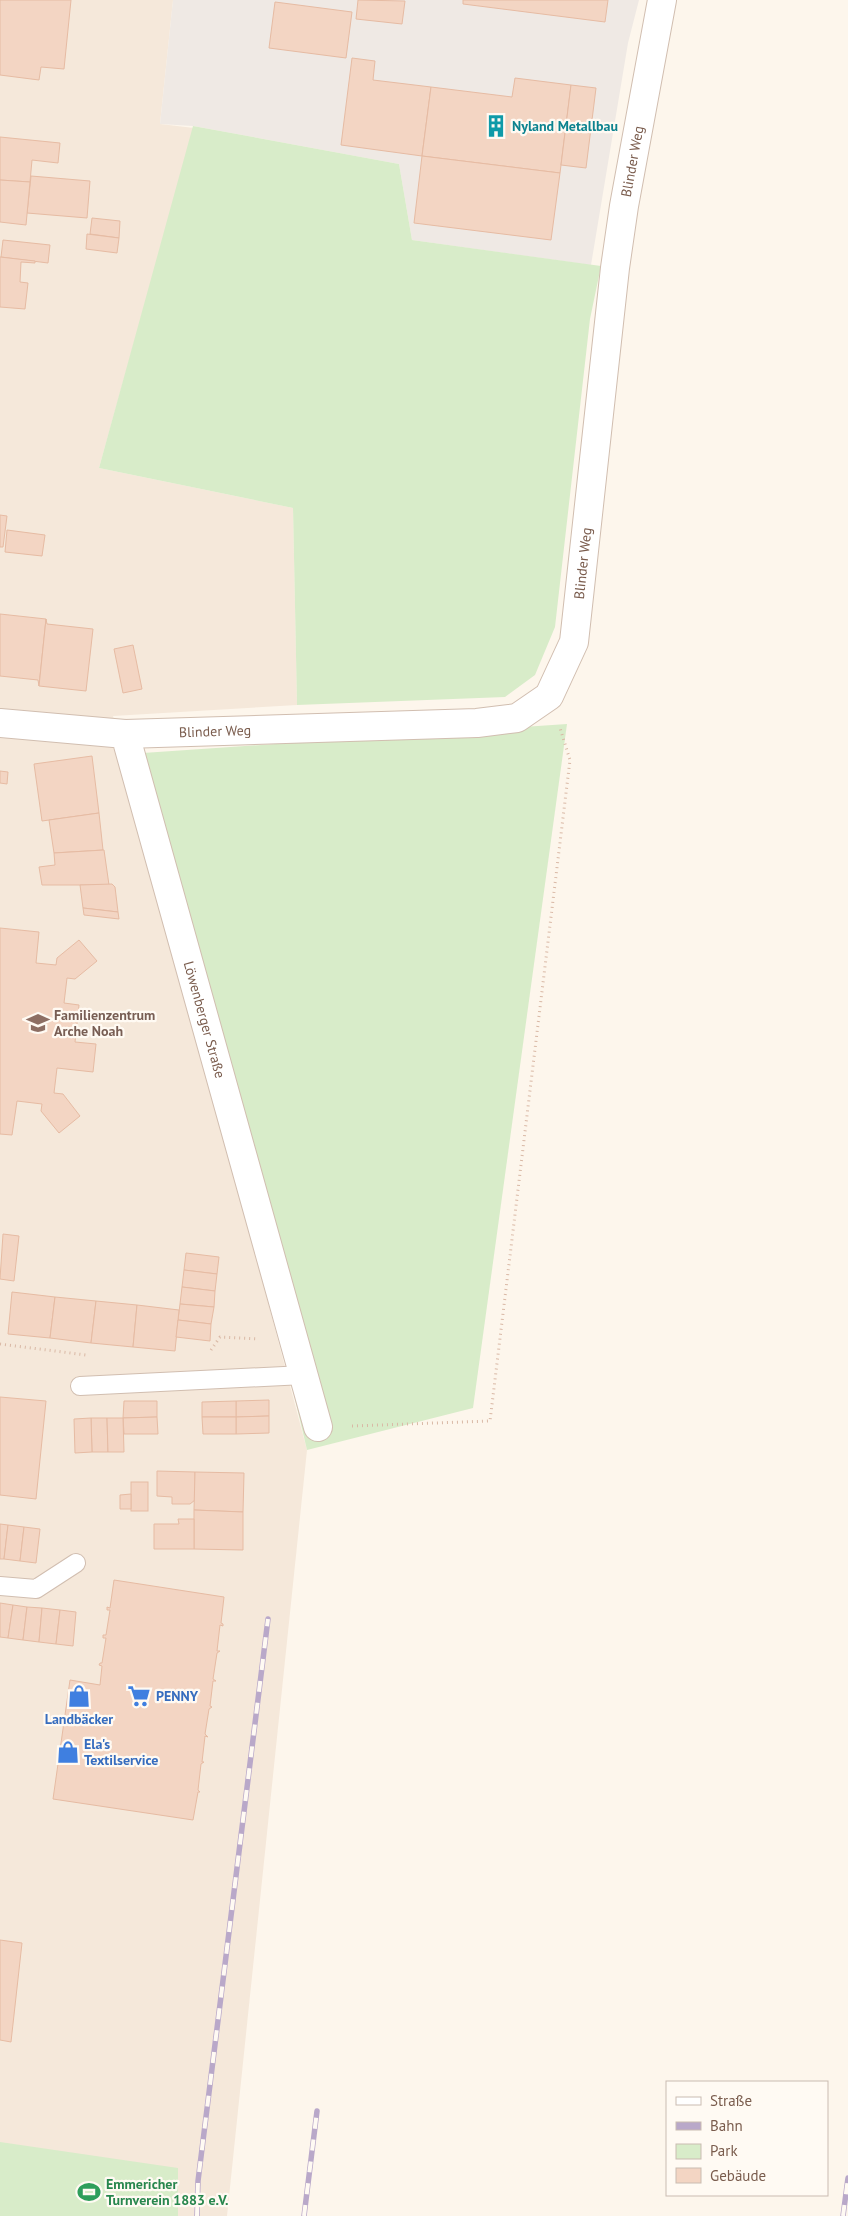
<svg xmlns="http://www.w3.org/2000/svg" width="848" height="2216" viewBox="0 0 848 2216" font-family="'PT Sans',sans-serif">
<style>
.residential{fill:#f5e8da}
.industrial{fill:#efe9e4}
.green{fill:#d8ecc9}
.building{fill:#f3d5c3;stroke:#e6bba3}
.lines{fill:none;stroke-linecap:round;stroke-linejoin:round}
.service-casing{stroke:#d1beb0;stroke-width:20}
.minor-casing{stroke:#d1beb0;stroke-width:30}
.path{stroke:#d9b8a5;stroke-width:3;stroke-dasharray:1 4;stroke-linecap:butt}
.service{stroke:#fff;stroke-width:18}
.minor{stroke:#fff;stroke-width:28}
.rail-casing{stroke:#b9a8c9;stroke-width:5.5}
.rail{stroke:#fffaf3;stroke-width:4;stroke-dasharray:11;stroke-linecap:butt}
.labels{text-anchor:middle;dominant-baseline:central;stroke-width:4.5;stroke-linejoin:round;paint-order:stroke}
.culture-label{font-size:14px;font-weight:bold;fill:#0d838f;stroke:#fffaf3;text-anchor:start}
.street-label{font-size:14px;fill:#7a5c4d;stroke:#fffaf3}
.education-label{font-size:14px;font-weight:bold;fill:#785e54;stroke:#fffaf3;text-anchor:start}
.shop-label{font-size:14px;font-weight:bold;fill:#366cbe;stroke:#fffaf3;text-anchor:start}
.leisure-label{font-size:14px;font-weight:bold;fill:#27864d;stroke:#fffaf3;text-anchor:start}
</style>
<rect width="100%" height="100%" fill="#fdf6ec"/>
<path class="residential" d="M0,0H173L160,124L194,128L99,468L293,508L297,705L113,716L307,1450L227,2216H0Z"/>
<path class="industrial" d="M173,0H639L628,43L591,265L412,240L399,164L193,126L160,124Z"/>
<g class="green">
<path d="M193,126L399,164L412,240L601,266L590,319L555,627L535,675L505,697L297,705L293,508L99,468Z"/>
<path d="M567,724L473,1408L307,1450L143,753Z"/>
<path d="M0,2142L178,2168V2216H0Z"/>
</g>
<g class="building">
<path d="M0,0H71L64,69L41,67L39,80L0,75Z"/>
<path d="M358,0L405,1L402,24L356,19Z"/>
<path d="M463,0H608L605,22L463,4Z"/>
<path d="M275,2L352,12L346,58L269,48Z"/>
<path d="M352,58L375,61L373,80L431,87L422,156L341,145Z"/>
<path d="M515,78L571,85L560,173L422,156L431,87L512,97Z"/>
<path d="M571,85L596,88L586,168L561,165Z"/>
<path d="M0,137L60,143L58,163L32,160L30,182L0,180Z"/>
<path d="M422,156L560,173L551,240L414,223Z"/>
<path d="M31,176L90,181L87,218L27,213Z"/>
<path d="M0,180L30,182L26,225L0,222Z"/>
<path d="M92,218L120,221L119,238L90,234Z"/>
<path d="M87,234L119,238L117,253L86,249Z"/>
<path d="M3,240L50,245L48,263L1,257Z"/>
<path d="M0,257L35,261V263L21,262L20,282L28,283L25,309L0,307Z"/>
<path d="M0,515L7,516L3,547H0Z"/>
<path d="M7,530L45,535L42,556L5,552Z"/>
<path d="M0,614L46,619L39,686L38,680L0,676Z"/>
<path d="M46,619L47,624L93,629L86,691L39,686Z"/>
<path d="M133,645L142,689L123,693L114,649Z"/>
<path d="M92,756L99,813L42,821L34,764Z"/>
<path d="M0,771L8,772L7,784L0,783Z"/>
<path d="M99,813L103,850L54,853L49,820Z"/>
<path d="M104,850L109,885H42L39,867L55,865L54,853Z"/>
<path d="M112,884L115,887L118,912L83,908L80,885Z"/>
<path d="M83,908L118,912L119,919L84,915Z"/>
<path d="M0,928L39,932L36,963L56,965L57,958L79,940L97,961L75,979L67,978L64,1003L79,1005L75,1042L96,1044L93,1072L57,1068L54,1093L63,1094L80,1116L59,1133L41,1111L42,1104L17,1101L12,1135L0,1134Z"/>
<path d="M3,1234L19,1236L14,1281L0,1279Z"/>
<path d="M186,1253L219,1257L217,1274L184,1270Z"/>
<path d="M184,1270L217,1274L215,1291L182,1287Z"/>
<path d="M182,1287L215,1291L214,1307L180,1304Z"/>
<path d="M12,1292L55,1297L50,1338L8,1334Z"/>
<path d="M55,1297L96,1301L91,1343L50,1338Z"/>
<path d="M96,1301L137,1305L133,1347L91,1343Z"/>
<path d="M180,1304L214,1307L211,1324L178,1320Z"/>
<path d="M137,1305L179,1310L175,1351L133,1347Z"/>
<path d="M178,1320L211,1324L210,1341L176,1337Z"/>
<path d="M0,1397L46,1401L36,1499L0,1495Z"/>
<path d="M269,1400V1416L236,1417V1401Z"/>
<path d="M124,1401H157V1417L123,1418Z"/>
<path d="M236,1401V1417H202V1402Z"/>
<path d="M269,1416V1433L236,1434V1417Z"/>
<path d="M157,1417L158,1434H124L123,1418Z"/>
<path d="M202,1417H236V1434H203Z"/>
<path d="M91,1418H107L108,1452H92Z"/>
<path d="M91,1418L92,1452L75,1453L74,1419Z"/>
<path d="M107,1418H123L124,1452H108Z"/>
<path d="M157,1471L195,1472V1500L190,1504H172V1497L157,1496Z"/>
<path d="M195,1472L244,1473L243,1512L194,1510Z"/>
<rect x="131" y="1482" width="17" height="29"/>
<path d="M131,1494V1509H120V1495Z"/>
<path d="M194,1510L243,1512V1550L194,1549Z"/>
<path d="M178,1519H194V1549H154V1524H179Z"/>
<path d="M0,1524L8,1525L4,1559H0Z"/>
<path d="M8,1525L24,1527L20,1561L4,1559Z"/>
<path d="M24,1527L40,1529L36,1563L20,1561Z"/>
<path d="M114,1580L224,1597L221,1623L223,1624V1626L220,1625L217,1651H220L217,1653L213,1679L216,1681H213L210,1706L212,1707L209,1709L205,1734L208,1737L205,1736L202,1762H204L201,1764L198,1790L200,1792H198L193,1820L53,1799L70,1680L100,1685L102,1666L99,1665L100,1663H102L106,1638H103V1635H106L110,1610H107V1607L110,1608Z"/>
<path d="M0,1603L13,1605L8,1638L0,1637Z"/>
<path d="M13,1605L27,1607L23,1640L8,1638Z"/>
<path d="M27,1607L42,1608L39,1642L23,1640Z"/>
<path d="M42,1608L60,1610L56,1644L39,1642Z"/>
<path d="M60,1610L76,1612L73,1646L56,1644Z"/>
<path d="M0,1940L22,1943L11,2042L0,2040Z"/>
</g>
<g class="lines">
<defs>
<g id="service">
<path d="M80,1386L304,1375"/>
<path d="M0,1586L36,1589L76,1563"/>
</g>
<g id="minor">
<path id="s1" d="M0,723L125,734L318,1427"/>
<path id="s2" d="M125,734L477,723L517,718L549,696L574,642L615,268L624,206L662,0"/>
</g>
</defs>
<use href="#service" class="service-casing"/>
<use href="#minor" class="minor-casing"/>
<g class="path">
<path d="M0,1344L86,1355"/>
<path d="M211,1350L220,1337L258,1339"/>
<path d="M352,1426L490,1421L570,760L560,728"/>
</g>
<use href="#service" class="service"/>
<use href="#minor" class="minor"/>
<defs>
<g id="rail">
<path d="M197,2216L198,2181L268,1619"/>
<path d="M304,2216L317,2111"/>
<path d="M843,2216L848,2178"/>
</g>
</defs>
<use href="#rail" class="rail-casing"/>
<use href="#rail" class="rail"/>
</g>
<defs>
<symbol id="building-bare" viewBox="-9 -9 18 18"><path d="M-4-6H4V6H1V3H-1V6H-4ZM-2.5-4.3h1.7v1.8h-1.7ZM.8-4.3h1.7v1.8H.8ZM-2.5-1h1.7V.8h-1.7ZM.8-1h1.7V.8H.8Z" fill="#0f9aa8" stroke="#fffaf3" stroke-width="2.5" paint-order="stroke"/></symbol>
<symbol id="school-bare" viewBox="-9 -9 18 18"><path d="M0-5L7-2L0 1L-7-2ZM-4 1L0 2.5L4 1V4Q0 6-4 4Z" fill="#8d6e63" stroke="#fffaf3" stroke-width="2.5" paint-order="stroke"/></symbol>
<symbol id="shop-bare" viewBox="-9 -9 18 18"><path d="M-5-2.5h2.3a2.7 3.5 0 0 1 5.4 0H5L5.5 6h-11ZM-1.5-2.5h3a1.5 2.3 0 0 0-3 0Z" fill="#3f7fe0" stroke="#fffaf3" stroke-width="2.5" paint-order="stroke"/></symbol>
<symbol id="supermarket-bare" viewBox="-9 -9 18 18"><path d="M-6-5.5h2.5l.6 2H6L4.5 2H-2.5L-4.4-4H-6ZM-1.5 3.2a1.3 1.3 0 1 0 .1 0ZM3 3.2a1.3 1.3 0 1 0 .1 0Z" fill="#3f7fe0" stroke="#fffaf3" stroke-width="2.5" paint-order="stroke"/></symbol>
<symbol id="stadium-bare" viewBox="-9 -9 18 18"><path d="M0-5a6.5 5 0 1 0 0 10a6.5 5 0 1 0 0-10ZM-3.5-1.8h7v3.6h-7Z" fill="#2e9e5b" stroke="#fffaf3" stroke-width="2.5" paint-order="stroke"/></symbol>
</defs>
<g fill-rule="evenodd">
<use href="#building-bare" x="480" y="110" width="32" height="32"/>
<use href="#school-bare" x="22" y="1007" width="32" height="32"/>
<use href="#shop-bare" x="63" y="1680" width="32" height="32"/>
<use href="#supermarket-bare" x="123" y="1680" width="32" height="32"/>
<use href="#shop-bare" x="52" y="1736" width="32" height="32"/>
<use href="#stadium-bare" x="73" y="2176" width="32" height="32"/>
</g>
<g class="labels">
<g class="culture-label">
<text x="512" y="126">Nyland Metallbau</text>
</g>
<g class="street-label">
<text stroke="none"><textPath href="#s2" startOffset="975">Blinder Weg</textPath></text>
<text stroke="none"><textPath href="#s2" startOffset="570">Blinder Weg</textPath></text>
<text stroke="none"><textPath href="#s2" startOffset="90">Blinder Weg</textPath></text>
<text stroke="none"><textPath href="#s1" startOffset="422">Löwenberger Straße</textPath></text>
</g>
<g class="education-label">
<text x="54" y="1015">Familienzentrum<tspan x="54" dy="16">Arche Noah</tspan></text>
</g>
<g class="shop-label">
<text x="156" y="1696">PENNY</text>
<text x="79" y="1719" text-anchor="middle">Landbäcker</text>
<text x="84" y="1744">Ela's<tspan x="84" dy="16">Textilservice</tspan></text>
</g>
<g class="leisure-label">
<text x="106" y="2184">Emmericher<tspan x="106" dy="16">Turnverein 1883 e.V.</tspan></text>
</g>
</g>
<rect x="666" y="2081" width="162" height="115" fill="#fffaf3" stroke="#cabbb1"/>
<rect x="676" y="2097" width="25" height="8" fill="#ffffff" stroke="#cabbb1"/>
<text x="710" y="2106" font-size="15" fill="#7a5c4d">Straße</text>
<rect x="676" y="2122" width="25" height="8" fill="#b9a8c9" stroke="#cabbb1"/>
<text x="710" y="2131" font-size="15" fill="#7a5c4d">Bahn</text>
<rect x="676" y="2144" width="25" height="15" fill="#d8ecc9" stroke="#cabbb1"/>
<text x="710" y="2156" font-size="15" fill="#7a5c4d">Park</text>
<rect x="676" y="2168" width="25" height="15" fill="#f3d5c3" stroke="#cabbb1"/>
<text x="710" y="2181" font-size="15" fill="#7a5c4d">Gebäude</text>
</svg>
